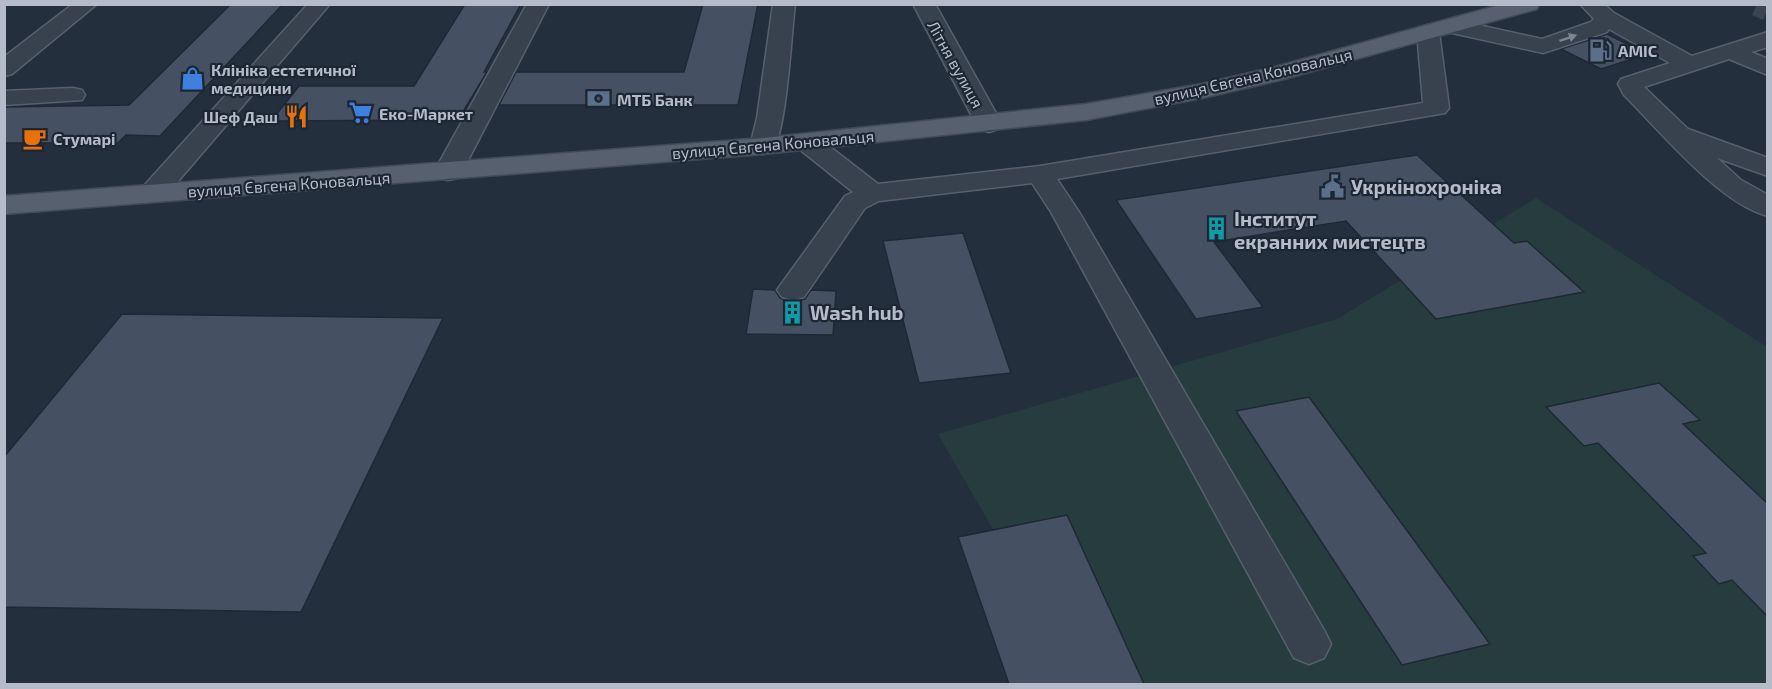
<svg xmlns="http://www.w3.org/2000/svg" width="1772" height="689" viewBox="0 0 1772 689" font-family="'Exo 2',sans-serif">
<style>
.green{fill:#263c3f}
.building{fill:#455162;stroke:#1f2835;stroke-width:1.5}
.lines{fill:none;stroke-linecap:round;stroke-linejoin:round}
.minor-tunnel{stroke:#3a4453;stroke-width:24;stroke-dasharray:24 12;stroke-linecap:butt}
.minor-casing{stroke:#565f6c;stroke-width:3}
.major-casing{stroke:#414a57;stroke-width:3}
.minor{fill:#38414e;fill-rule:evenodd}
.major{fill:#56606e;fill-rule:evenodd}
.oneway{fill:#7c8592}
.labels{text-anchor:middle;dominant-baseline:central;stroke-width:4.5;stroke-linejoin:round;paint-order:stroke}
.far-poi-label{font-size:16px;font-weight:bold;fill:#b4bcc9;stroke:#1d2633;text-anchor:start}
.far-street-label{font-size:16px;fill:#b4bcc9;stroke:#1d2633}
.poi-label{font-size:20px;font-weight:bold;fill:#b4bcc9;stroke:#1d2633;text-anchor:start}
</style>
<rect width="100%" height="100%" fill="#242f3e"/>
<path class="green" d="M1536,198L1767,347V684H1082L938,434L1337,319Z"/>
<g class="building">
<path d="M231,4H283L160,136L126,135L118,143H4V107L129,105Z"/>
<path d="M465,4H521L484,72H487L458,120L271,121L299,86H414Z"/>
<path d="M703,4H758L738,105H499L516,72H684Z"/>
<path d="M1607,34L1648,54L1601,69L1561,49Z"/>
<path d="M1417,155L1514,243L1527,241L1584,292L1436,319L1346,221L1214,242L1263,307L1196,319L1116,200Z"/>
<path d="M963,233L1011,373L919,383L883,241Z"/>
<path d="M753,289L775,290L780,298L792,302L805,299L811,290L836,291L833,335L746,334Z"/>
<path d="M122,314L443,318L301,612L4,607V457Z"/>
<path d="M1659,383L1700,420L1683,424L1767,503V616L1732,580L1719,584L1693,556L1706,553L1598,443L1584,446L1546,407Z"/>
<path d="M1309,397L1490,644L1402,665L1236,411Z"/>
<path d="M1067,515L1144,684H1009L958,537Z"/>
</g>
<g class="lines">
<path class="minor-tunnel" d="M1757,4L1768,9"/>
<defs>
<g id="minor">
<path d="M73,4H97L12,74L4,76V57Z"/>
<path d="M308,4H330L162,200L152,202L142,200L138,194L142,188Z"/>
<path d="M527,4H549L462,172L458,178L448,180L438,178L434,172Z"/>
<path d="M773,4H795C791,36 787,130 772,152L763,154L754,152L750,146L757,118Z"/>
<path d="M913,4H935L1002,124L998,129L989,132L980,129L976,124Z"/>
<path d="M1580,4H1604L1614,13L1692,56L1768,32V47L1751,52L1768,59V75L1729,59L1644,87L1688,129L1768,158V176L1717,158L1741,180L1768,195V216C1720,204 1660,131 1624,95L1618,84L1621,79L1670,63L1609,29L1607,32L1543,53L1443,31L1440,26L1443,21L1451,19L1542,39L1591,22L1594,19Z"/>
<path d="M1428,25L1436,27L1439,32L1449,108L1445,113L1057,179L1079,212L1324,630L1331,644L1324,658L1309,664L1294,658L1051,212L1032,183L879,201L865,208L804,297L793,300L782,297L777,290L845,196L853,192L798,148L794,142L798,136L807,134L816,136L878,184L1040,166L1423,103L1417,32L1420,27Z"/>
<path d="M73,88L82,90L85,95L82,100L4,105V91Z"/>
</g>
<path id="major" d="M1503,4H1539L1537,9L1280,80L1202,98L1086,120L763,154L4,214V196L763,138L1086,104L1202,84L1275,67Z"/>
</defs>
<use href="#minor" class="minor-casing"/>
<use href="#major" class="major-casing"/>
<use href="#minor" class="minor"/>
<use href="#major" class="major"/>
</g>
<defs><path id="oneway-solid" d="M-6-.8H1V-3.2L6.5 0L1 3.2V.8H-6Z" transform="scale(1.5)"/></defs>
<use class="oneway" href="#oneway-solid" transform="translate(1568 38) rotate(-19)"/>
<defs>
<symbol id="fuel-bare" viewBox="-9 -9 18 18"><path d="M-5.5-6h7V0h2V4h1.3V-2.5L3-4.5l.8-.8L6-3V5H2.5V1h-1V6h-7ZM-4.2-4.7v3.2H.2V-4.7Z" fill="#5c6f8a" stroke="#1d2633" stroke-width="2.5" paint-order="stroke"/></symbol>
<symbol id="shop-bare" viewBox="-9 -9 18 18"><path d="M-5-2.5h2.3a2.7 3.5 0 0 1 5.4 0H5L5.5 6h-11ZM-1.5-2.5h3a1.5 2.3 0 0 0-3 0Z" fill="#3f7fe0" stroke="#1d2633" stroke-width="2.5" paint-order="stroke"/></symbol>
<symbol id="bank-bare" viewBox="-9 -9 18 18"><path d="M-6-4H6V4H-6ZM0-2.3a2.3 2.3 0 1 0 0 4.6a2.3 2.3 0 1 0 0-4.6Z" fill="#5c6f8a" stroke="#1d2633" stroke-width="2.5" paint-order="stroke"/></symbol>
<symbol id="supermarket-bare" viewBox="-9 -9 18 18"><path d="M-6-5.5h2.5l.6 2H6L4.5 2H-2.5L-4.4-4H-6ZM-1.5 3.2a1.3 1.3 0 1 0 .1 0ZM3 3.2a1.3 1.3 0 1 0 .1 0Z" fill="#3f7fe0" stroke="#1d2633" stroke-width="2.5" paint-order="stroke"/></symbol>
<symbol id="restaurant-bare" viewBox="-9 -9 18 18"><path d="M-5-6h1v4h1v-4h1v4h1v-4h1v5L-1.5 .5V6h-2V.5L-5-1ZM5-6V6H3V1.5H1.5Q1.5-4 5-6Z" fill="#e8710a" stroke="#1d2633" stroke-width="2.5" paint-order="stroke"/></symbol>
<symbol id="cafe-bare" viewBox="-9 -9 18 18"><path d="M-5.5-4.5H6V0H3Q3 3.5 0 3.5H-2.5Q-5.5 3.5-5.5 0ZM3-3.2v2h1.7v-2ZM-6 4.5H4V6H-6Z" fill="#e8710a" stroke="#1d2633" stroke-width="2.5" paint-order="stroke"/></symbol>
<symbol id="civic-bare" viewBox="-9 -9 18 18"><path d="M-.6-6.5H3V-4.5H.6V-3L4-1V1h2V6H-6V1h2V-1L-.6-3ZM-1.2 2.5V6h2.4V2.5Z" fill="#5c6f8a" stroke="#1d2633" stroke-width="2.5" paint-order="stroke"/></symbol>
<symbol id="building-bare" viewBox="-9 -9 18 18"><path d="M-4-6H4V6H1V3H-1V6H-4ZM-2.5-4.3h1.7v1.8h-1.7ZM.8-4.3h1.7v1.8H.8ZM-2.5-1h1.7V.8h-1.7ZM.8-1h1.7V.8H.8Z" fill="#0f9aa8" stroke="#1d2633" stroke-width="2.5" paint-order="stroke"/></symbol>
</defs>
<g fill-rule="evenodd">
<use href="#fuel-bare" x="1584" y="34" width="33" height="33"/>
<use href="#shop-bare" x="176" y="62" width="33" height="33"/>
<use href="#bank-bare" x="582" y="82" width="33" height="33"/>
<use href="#supermarket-bare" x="344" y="96" width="33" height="33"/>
<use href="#restaurant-bare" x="280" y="100" width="33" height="33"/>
<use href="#cafe-bare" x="18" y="122" width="33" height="33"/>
<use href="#civic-bare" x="1316" y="170" width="33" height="33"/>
<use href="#building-bare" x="1200" y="212" width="33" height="33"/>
<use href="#building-bare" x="776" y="296" width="33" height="33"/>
</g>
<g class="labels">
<g class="far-poi-label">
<text x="1618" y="50">AMIC</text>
<text x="211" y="69">Клініка естетичної<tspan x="211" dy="18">медицини</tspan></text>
<text x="617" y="99">МТБ Банк</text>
<text x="379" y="113">Еко-Маркет</text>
<text x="278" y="116" text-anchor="end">Шеф Даш</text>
<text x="53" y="138">Стумарі</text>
</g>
<g class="far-street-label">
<text transform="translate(956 64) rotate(61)">Літня вулиця</text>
<text transform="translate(1253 76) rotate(-13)">вулиця Євгена Коновальця</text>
<text transform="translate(773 144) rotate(-5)">вулиця Євгена Коновальця</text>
<text transform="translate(289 184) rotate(-4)">вулиця Євгена Коновальця</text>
</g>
<g class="poi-label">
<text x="1351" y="186">Укркінохроніка</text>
<text x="1234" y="218">Інститут<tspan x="1234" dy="23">екранних мистецтв</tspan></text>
<text x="810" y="312">Wash hub</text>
</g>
</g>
<rect width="1772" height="689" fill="none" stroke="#b4bcc9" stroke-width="12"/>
</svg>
